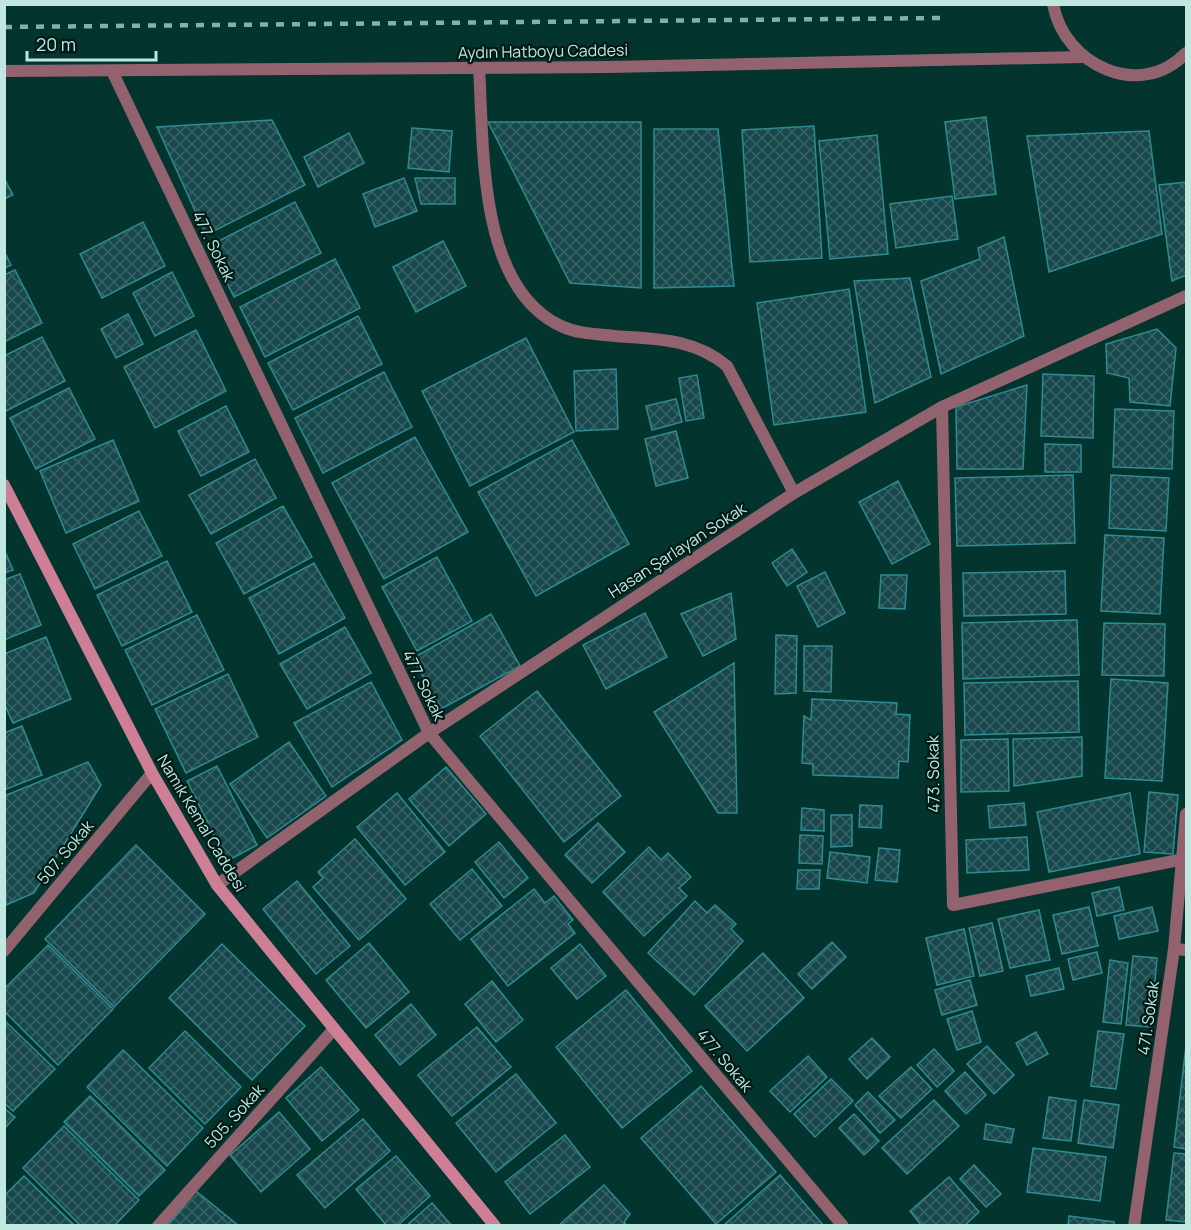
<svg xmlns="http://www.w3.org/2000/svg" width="1191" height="1230" viewBox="0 0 1191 1230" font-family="Manrope,sans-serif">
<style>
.building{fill:url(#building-cross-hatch);stroke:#2e8b91;stroke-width:1.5}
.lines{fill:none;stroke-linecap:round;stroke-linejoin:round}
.minor{stroke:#93626f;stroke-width:12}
.tertiary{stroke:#93626f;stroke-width:12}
.secondary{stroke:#cd7f95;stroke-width:12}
.rail{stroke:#86b1a9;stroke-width:4.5;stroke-dasharray:8 8;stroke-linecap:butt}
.labels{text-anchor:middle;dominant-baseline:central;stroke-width:4.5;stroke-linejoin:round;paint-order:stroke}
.street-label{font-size:16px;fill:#c0e8e0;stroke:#011a16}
</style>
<defs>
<pattern id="building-cross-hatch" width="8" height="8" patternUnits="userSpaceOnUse" patternTransform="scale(1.5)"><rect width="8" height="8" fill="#18484b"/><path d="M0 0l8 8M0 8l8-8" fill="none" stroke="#386265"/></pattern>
</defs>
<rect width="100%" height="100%" fill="#03352e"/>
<g class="building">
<path d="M986,117L996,194L955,199L945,122Z"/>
<path d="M272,120L305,185L206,235L157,127Z"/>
<path d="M488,122H641V288L570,283Z"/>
<path d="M814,126L822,258L750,262L742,130Z"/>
<path d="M412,128L452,131L449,172L408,168Z"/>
<path d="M654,129H718L734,286L654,288Z"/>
<path d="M1149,131L1162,234L1049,272L1027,136Z"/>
<path d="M349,133L364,163L318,187L304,157Z"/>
<path d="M877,135L888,254L830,259L819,141Z"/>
<path d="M4,178L13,195L4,199Z"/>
<path d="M404,178L417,211L375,227L363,194Z"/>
<path d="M415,178H455V204H421Z"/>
<path d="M1186,182V275L1172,281L1159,185Z"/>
<path d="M952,196L958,239L896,248L890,204Z"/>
<path d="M295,202L321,253L234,297L209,246Z"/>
<path d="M143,222L165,266L102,298L80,254Z"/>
<path d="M1004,237L1024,336L941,374L921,281L980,259L978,248Z"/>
<path d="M443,241L466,286L416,312L393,267Z"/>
<path d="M4,251L11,265L4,268Z"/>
<path d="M335,259L360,308L265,357L240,307Z"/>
<path d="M15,270L42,323L4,342V275Z"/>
<path d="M172,272L194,316L155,336L133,293Z"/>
<path d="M910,278L931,377L875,403L854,281Z"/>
<path d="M849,289L866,412L774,425L757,303Z"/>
<path d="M128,314L143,344L116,358L101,329Z"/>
<path d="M358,316L382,364L293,410L268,363Z"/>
<path d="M1157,329L1176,348L1170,406L1130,402L1129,378L1107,373L1106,344Z"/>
<path d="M196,330L226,391L155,428L124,367Z"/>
<path d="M42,337L65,381L4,412V356Z"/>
<path d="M526,338L574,432L470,486L422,391Z"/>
<path d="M616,369L618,429L576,431L574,371Z"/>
<path d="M384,372L412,427L323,473L295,418Z"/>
<path d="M1043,374L1094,376L1093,438L1041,436Z"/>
<path d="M697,375L704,418L686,421L679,378Z"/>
<path d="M1027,385L1023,469H957L956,407Z"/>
<path d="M69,388L95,439L36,469L10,418Z"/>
<path d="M676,399L682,422L652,430L646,406Z"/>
<path d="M226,406L249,452L201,476L178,431Z"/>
<path d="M1115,409L1174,411L1172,469L1113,467Z"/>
<path d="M676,431L688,478L656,486L645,439Z"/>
<path d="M415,437L468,532L384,579L332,483Z"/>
<path d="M113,440L139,501L66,533L40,471Z"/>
<path d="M572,440L629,544L536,596L478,492Z"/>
<path d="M1045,444L1081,445V472H1045Z"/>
<path d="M255,459L276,498L211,534L189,495Z"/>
<path d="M1073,475L1075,543L957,546L955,478Z"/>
<path d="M1111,475L1169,478L1166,531L1109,528Z"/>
<path d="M898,481L930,544L892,564L859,502Z"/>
<path d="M283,506L312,557L244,594L216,543Z"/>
<path d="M139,511L162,556L95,589L73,544Z"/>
<path d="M1105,535L1164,538L1160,614L1101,611Z"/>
<path d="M4,549L13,570L4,573Z"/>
<path d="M792,549L807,572L787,586L772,563Z"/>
<path d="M437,557L472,621L417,651L382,587Z"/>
<path d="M167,561L192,612L122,646L97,595Z"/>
<path d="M314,563L345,618L279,654L249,598Z"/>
<path d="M1065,571L1066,614L964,616L963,573Z"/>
<path d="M825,572L845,613L818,627L797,586Z"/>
<path d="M20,574L41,625L4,640V580Z"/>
<path d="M881,575H907L905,609L879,608Z"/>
<path d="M731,593L736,639L703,656L681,614Z"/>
<path d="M645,613L667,657L606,689L583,645Z"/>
<path d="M491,614L520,666L441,709L413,658Z"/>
<path d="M197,615L224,670L152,705L125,650Z"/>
<path d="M1077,620L1079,675L963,679L962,623Z"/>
<path d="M1104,623L1165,624L1164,676L1102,675Z"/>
<path d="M345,627L371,673L307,709L280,664Z"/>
<path d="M776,635L797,636L796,693L775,694Z"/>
<path d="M46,637L71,699L13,723L4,703V654Z"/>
<path d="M804,646H832L831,692L804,691Z"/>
<path d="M734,663L737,813H718L654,712Z"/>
<path d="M228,674L258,737L186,773L155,709Z"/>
<path d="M1111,679L1168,683L1162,781L1105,778Z"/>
<path d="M1078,681L1079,732L965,735L964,683Z"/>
<path d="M371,682L402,740L332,787L294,723Z"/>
<path d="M537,691L621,796L564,842L480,736Z"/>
<path d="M812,699L897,703L896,714L910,715L908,762L899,761L898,778L813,775V764L802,763L804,716L811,720Z"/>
<path d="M22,726L42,775L4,790V733Z"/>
<path d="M1082,737V776L1014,786L1013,739Z"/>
<path d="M1008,739L1009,791L961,792V740Z"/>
<path d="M289,742L326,796L267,838L230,784Z"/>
<path d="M88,762L101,785L34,893L6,905L4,796Z"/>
<path d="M217,766L257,845L227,861L187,781Z"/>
<path d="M446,767L486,814L449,846L409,799Z"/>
<path d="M1149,792L1178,795L1173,854L1144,852Z"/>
<path d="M397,793L445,852L405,885L357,827Z"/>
<path d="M1130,793L1140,854L1049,872L1037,812Z"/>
<path d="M1024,803L1026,825L990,828L988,806Z"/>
<path d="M860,805L882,806L881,828L859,827Z"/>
<path d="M802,808L824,810V831L801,830Z"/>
<path d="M831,815H852V846L831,847Z"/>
<path d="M598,823L625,852L592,883L565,855Z"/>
<path d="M800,835L823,836L822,864L799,863Z"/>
<path d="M1027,837L1029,870L967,873L966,840Z"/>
<path d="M355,839L406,899L359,940L313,887L323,878L318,872Z"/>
<path d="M499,842L528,878L504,898L475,862Z"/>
<path d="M136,845L205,914L114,1007L45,939Z"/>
<path d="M649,847L661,860L668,853L691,877L679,888L687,896L644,936L603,892Z"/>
<path d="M879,848L900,850L897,882L875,880Z"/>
<path d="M830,852L870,857L867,883L827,878Z"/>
<path d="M472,869L502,906L460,940L430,904Z"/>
<path d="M798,870H820L819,889H797Z"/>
<path d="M297,881L350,946L316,974L263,909Z"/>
<path d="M1119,887L1124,910L1097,916L1092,893Z"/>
<path d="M534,889L545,903L554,896L573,920L568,924L575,933L508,986L471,939Z"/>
<path d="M695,901L707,913L715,905L736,924L731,929L743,941L694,995L648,953Z"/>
<path d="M1089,907L1098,946L1062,954L1053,915Z"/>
<path d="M1152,907L1158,931L1119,939L1114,916Z"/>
<path d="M1039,910L1050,960L1010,968L998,919Z"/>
<path d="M992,923L1003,971L980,976L969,928Z"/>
<path d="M964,929L974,976L937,985L926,938Z"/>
<path d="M832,942L846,957L812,989L798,974Z"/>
<path d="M369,943L409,992L366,1028L326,980Z"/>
<path d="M222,944L305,1026L252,1080L169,998Z"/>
<path d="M580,944L606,976L577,999L551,968Z"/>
<path d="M48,945L113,1009L58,1065L4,1011V989Z"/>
<path d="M1097,952L1102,973L1073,980L1068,959Z"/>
<path d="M763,953L804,998L747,1051L705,1006Z"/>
<path d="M1133,956L1157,958L1151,1027L1126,1025Z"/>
<path d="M1110,960L1128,963L1121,1024L1103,1022Z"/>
<path d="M1059,968L1064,989L1031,996L1026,976Z"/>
<path d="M970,980L977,1005L942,1015L935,990Z"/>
<path d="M492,981L523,1020L496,1042L465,1004Z"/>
<path d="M626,990L692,1071L622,1128L556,1047Z"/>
<path d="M411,1004L436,1035L400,1065L375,1035Z"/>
<path d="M972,1011L981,1042L957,1050L947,1019Z"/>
<path d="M4,1020L55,1069L13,1111L4,1103Z"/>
<path d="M477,1027L511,1067L452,1116L418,1075Z"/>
<path d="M185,1031L241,1087L205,1124L149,1068Z"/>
<path d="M1098,1031L1124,1034L1116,1089L1091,1086Z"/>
<path d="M1036,1032L1048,1054L1027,1065L1016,1043Z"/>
<path d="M872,1038L890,1057L867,1079L849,1059Z"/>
<path d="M987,1046L1014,1075L994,1094L967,1064Z"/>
<path d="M1186,1046V1149L1174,1147Z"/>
<path d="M934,1049L954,1071L937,1087L917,1065Z"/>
<path d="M123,1050L203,1128L167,1166L87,1087Z"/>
<path d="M808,1056L827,1077L790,1112L770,1091Z"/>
<path d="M321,1067L359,1110L322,1141L286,1098Z"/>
<path d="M911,1067L932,1089L901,1118L879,1096Z"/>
<path d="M965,1072L986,1095L966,1114L945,1091Z"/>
<path d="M516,1074L556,1123L496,1172L456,1123Z"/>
<path d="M831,1079L853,1101L815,1137L794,1114Z"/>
<path d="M701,1086L776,1172L716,1224L641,1138Z"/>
<path d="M868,1092L895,1120L880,1133L855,1105Z"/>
<path d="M90,1096L165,1170L139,1196L64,1122Z"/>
<path d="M1049,1097L1076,1101L1071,1141L1043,1138Z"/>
<path d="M934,1100L959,1126L907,1174L882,1148Z"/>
<path d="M1084,1100L1119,1105L1113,1148L1078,1143Z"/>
<path d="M4,1108L15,1117L4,1129Z"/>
<path d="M279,1112L310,1149L261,1192L230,1155Z"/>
<path d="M854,1114L879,1141L864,1155L839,1128Z"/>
<path d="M363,1119L390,1151L325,1208L297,1175Z"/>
<path d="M986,1124L1014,1129L1011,1143L984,1139Z"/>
<path d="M64,1126L139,1200L114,1226H81L23,1168Z"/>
<path d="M565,1135L590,1167L530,1214L505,1182Z"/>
<path d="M1033,1148L1106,1157L1100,1201L1027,1192Z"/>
<path d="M1174,1153L1186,1154V1222L1166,1220Z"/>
<path d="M396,1156L430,1196L397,1226H387L356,1189Z"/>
<path d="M974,1165L1001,1194L986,1207L960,1179Z"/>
<path d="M780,1175L824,1226H723Z"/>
<path d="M24,1176L75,1226H4V1196Z"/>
<path d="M949,1177L979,1212L964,1226H922L910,1211Z"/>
<path d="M604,1185L630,1214L624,1222L627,1226H558Z"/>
<path d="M196,1191L239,1226H171L169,1224Z"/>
<path d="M432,1203L452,1226H406Z"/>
<path d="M1069,1216L1114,1222V1226H1068Z"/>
</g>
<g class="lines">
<g class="minor">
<path d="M479,68C484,145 477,287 561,326C578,334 596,334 615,336C655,339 694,338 727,366L794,493"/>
<path d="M112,71L429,733L843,1226"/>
<path d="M942,407L953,905L1184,859"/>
<path d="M217,885L429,733L794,493L942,407L1186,296"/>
<path d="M1174,949L1186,950"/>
<path d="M4,951L152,773"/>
<path d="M158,1226L334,1029"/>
<path d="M1134,1226L1174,949L1186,814"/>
</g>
<g class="tertiary">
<path d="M1053,4C1064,65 1140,101 1186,53"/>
<path d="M4,71L609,67L1082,57"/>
</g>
<path class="secondary" d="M4,485L152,773L217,885L495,1226"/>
<path class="rail" d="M4,27L944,18"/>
</g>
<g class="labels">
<g class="street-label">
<text transform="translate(543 51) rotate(-1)">Aydın Hatboyu Caddesi</text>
<text transform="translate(214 246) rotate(64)">477. Sokak</text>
<text transform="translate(677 550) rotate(-33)">Hasan Şarlayan Sokak</text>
<text transform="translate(424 685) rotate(64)">477. Sokak</text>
<text transform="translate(933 774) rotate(-91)">473. Sokak</text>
<text transform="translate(202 823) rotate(59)">Namık Kemal Caddesi</text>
<text transform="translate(65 852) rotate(-50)">507. Sokak</text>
<text transform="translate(1148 1018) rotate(-82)">471. Sokak</text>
<text transform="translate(725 1060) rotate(50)">477. Sokak</text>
<text transform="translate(234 1116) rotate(-48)">505. Sokak</text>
</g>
</g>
<rect width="1191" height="1230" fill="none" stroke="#c0e8e0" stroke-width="12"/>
<path d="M27 51v9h129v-9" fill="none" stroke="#c0e8e0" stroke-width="3"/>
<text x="36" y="51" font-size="18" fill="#c0e8e0" stroke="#011a16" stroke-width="4.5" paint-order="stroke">20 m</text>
</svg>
